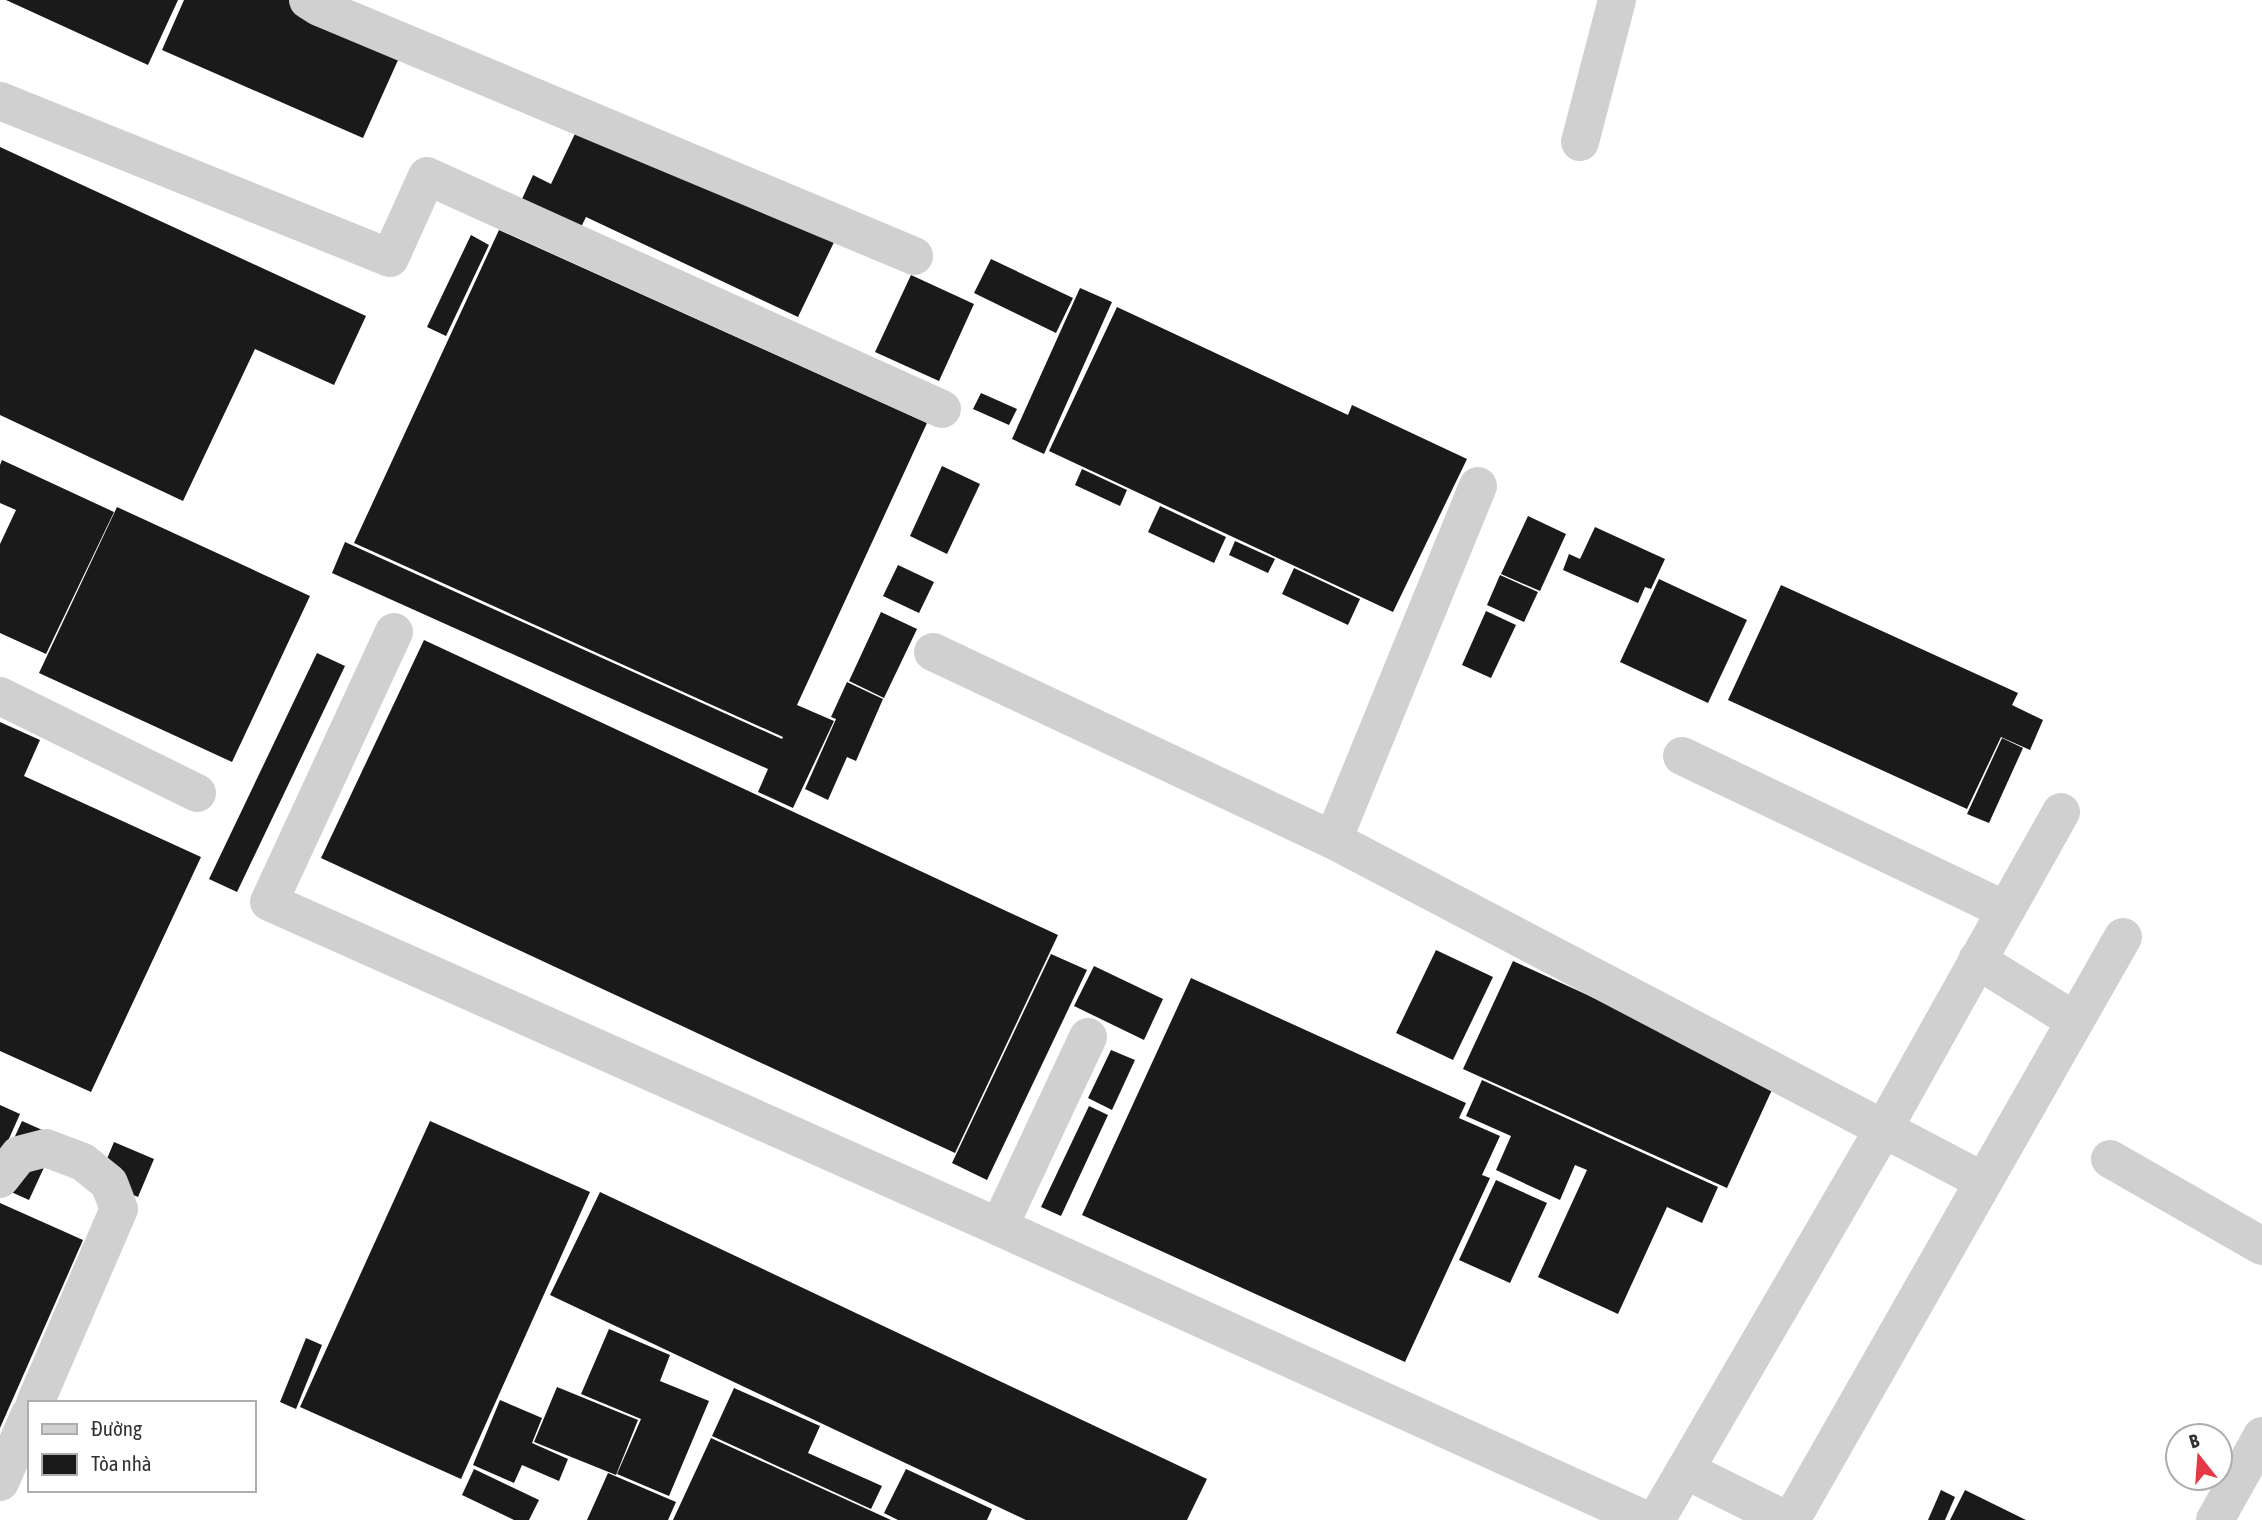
<svg xmlns="http://www.w3.org/2000/svg" width="2262" height="1520" viewBox="0 0 2262 1520" font-family="'Asap Condensed',sans-serif">
<style>
.building{fill:#1a1a1a}
.lines{fill:none;stroke-linecap:round;stroke-linejoin:round}
.minor{stroke:#d0d0d0;stroke-width:38}
</style>
<rect width="100%" height="100%" fill="#fff"/>
<g class="building">
<path d="M6,0H178L148,65Z"/>
<path d="M184,0H290L403,49L363,138L162,50Z"/>
<path d="M583,117L837,236L798,317L586,217L581,227L522,199L533,175L551,184Z"/>
<path d="M0,147L366,316L334,385L255,349L183,501L0,415Z"/>
<path d="M499,230L927,423L797,705L834,721L793,808L758,792L768,769L332,573L345,542L782,739L783,737L354,543Z"/>
<path d="M471,235L489,245L446,336L427,327Z"/>
<path d="M991,259L1073,298L1056,333L974,293Z"/>
<path d="M911,275L974,304L939,381L875,352Z"/>
<path d="M1080,288L1112,302L1044,454L1012,439Z"/>
<path d="M1117,307L1348,415L1352,405L1467,459L1393,612L1049,451Z"/>
<path d="M981,393L1017,409L1009,425L973,409Z"/>
<path d="M2,460L114,512L46,654L0,633V544L16,510L0,503V465Z"/>
<path d="M942,466L980,484L947,554L910,536Z"/>
<path d="M1082,469L1127,490L1120,506L1075,485Z"/>
<path d="M1160,506L1226,537L1214,563L1148,532Z"/>
<path d="M117,507L310,596L232,762L39,673Z"/>
<path d="M1528,516L1566,534L1540,591L1501,574Z"/>
<path d="M1595,527L1665,559L1651,589L1645,587L1638,603L1563,570L1569,554L1580,559Z"/>
<path d="M1235,541L1275,559L1268,573L1229,555Z"/>
<path d="M898,565L934,582L919,613L883,596Z"/>
<path d="M1294,568L1360,599L1348,625L1282,594Z"/>
<path d="M1500,575L1538,592L1524,622L1487,605Z"/>
<path d="M1659,579L1747,620L1708,703L1620,662Z"/>
<path d="M1781,585L2018,693L2012,705L2043,720L2030,750L2001,737L1967,809L1728,700Z"/>
<path d="M1486,611L1516,625L1491,678L1462,665Z"/>
<path d="M881,612L917,629L884,698L849,681Z"/>
<path d="M424,640L1058,935L955,1153L321,858Z"/>
<path d="M317,653L345,666L237,892L209,879Z"/>
<path d="M847,682L883,699L856,761L847,757L828,800L805,789L836,719L831,717Z"/>
<path d="M0,722L40,740L24,776L201,857L91,1092L0,1051Z"/>
<path d="M2002,738L2023,748L1989,823L1967,814Z"/>
<path d="M1436,950L1493,977L1453,1060L1396,1033Z"/>
<path d="M1051,954L1087,970L987,1180L952,1163Z"/>
<path d="M1513,961L1776,1081L1727,1188L1463,1069Z"/>
<path d="M1094,966L1163,999L1144,1040L1074,1006Z"/>
<path d="M1191,978L1466,1103L1459,1118L1500,1136L1482,1175L1490,1178L1405,1362L1082,1215Z"/>
<path d="M1111,1050L1135,1060L1112,1110L1088,1098Z"/>
<path d="M1482,1080L1718,1187L1702,1223L1667,1207L1618,1314L1538,1277L1587,1170L1575,1165L1560,1200L1496,1170L1511,1136L1466,1116Z"/>
<path d="M0,1105L20,1114L0,1159Z"/>
<path d="M1089,1106L1108,1115L1061,1216L1041,1207Z"/>
<path d="M22,1121L58,1137L29,1200L0,1187V1169Z"/>
<path d="M430,1121L590,1192L461,1479L300,1407Z"/>
<path d="M114,1142L154,1159L138,1197L98,1180Z"/>
<path d="M1496,1180L1547,1203L1510,1283L1459,1260Z"/>
<path d="M600,1192L1207,1479L1187,1520H1026L550,1295Z"/>
<path d="M0,1203L83,1240L0,1428Z"/>
<path d="M609,1329L670,1355L660,1381L709,1401L669,1496L617,1474L641,1419L581,1394Z"/>
<path d="M306,1338L322,1345L296,1409L280,1402Z"/>
<path d="M557,1387L638,1420L616,1475L534,1442Z"/>
<path d="M734,1388L820,1426L808,1453L882,1486L871,1509L712,1436Z"/>
<path d="M500,1400L542,1418L532,1443L568,1459L559,1481L522,1465L514,1483L473,1465Z"/>
<path d="M711,1438L891,1520H673Z"/>
<path d="M474,1469L539,1500L529,1520H514L462,1495Z"/>
<path d="M906,1469L992,1509L987,1520H898L884,1513Z"/>
<path d="M608,1473L676,1502L668,1520H587Z"/>
<path d="M1941,1490L1955,1497L1945,1520H1928Z"/>
<path d="M1965,1490L2026,1520H1950Z"/>
</g>
<g class="lines">
<g class="minor">
<path d="M308,0L319,7L914,256"/>
<path d="M0,101L390,258L427,176L942,409"/>
<path d="M1580,142L1617,0"/>
<path d="M394,632L269,902L999,1227L1646,1520"/>
<path d="M933,652L1333,840L1983,1181"/>
<path d="M0,696L197,793"/>
<path d="M1682,756L2005,910"/>
<path d="M1333,840L1478,486"/>
<path d="M1977,960L2075,1021"/>
<path d="M2110,1159L2262,1246"/>
<path d="M0,1179L19,1155L46,1148L83,1162L109,1183L119,1209L35,1403"/>
<path d="M999,1227L1088,1037"/>
<path d="M1685,1470L1786,1520"/>
<path d="M0,1482L30,1414"/>
<path d="M1656,1520L1884,1128L2061,812"/>
<path d="M1791,1520L2123,937"/>
<path d="M2215,1520L2262,1436"/>
</g>
</g>
<rect x="28" y="1401" width="228" height="91" fill="#ffffff" stroke="#adadad" stroke-width="2"/>
<rect x="42" y="1424" width="35" height="10" fill="#d0d0d0" stroke="#adadad" stroke-width="2"/>
<text x="91" y="1436" font-size="21" fill="#333333">Đường</text>
<rect x="42" y="1454" width="35" height="21" fill="#1a1a1a" stroke="#adadad" stroke-width="2"/>
<text x="91" y="1471" font-size="21" fill="#333333">Tòa nhà</text>
<g transform="translate(2199 1457) rotate(343)"><circle r="33" fill="#ffffff" stroke="#adadad" stroke-width="2"/>
<path d="M0-5L12 26L0 18L-12 26Z" fill="#e63946"/>
<text y="-10" font-size="19" font-weight="bold" text-anchor="middle" fill="#333333">B</text>
</g>
</svg>
